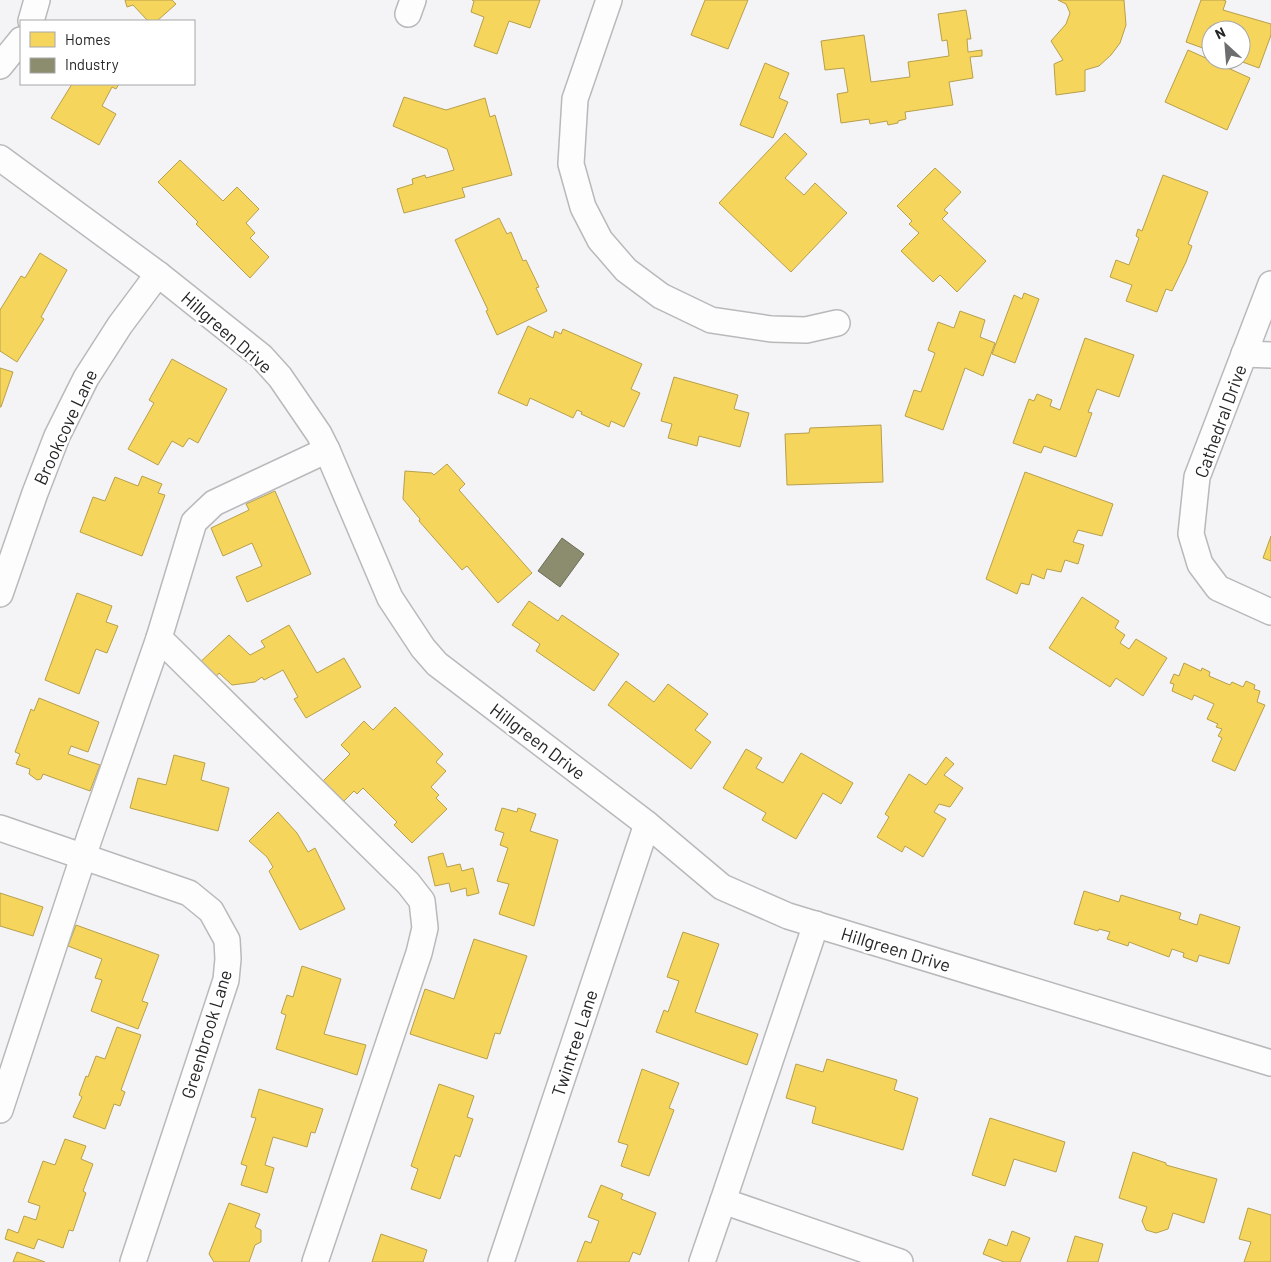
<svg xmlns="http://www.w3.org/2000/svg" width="1271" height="1262" viewBox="0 0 1271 1262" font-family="Barlow,sans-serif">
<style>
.homes{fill:#f6d55c;stroke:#b7a04c}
.industry{fill:#8c8c6e;stroke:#6d6d58}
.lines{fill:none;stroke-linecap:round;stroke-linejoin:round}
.minor-casing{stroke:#b9b8ba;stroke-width:28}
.minor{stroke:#fdfdfe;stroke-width:25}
.labels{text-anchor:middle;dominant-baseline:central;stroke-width:5;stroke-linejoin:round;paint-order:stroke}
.street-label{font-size:18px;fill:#252426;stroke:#fff}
</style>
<rect width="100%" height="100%" fill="#f4f3f5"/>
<g class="homes">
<path d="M125,0H172L176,4L157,21H148L133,5L127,7Z"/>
<path d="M472,0H540L530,28L509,21L497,54L474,46L484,17L471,12L474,1Z"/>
<path d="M705,0H748L728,49L691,35Z"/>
<path d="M1058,0H1124L1126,25L1120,43L1111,55L1099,66L1085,70V91L1056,95L1054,64L1063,60L1051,41L1066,24L1070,13L1066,4Z"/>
<path d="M1201,0H1223L1226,1L1223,10L1271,24V35L1259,68L1237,60H1241V30H1211V51L1186,42Z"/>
<path d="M966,10L971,39H967L968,52L982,50V56L970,57L973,78L949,82L953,105L905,112L906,119L898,121V123L888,125L887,121L870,124L869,119L841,123L837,94L848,92L844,68L825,70L821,41L864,35L871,82L910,77L908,62L949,56L947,40L942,41L938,14Z"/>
<path d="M1188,50L1250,78L1227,130L1165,102Z"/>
<path d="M765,63L789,73L779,98L788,102L773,138L740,125Z"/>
<path d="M72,84H119L116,89L112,87L102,106L116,114L99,145L51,118Z"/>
<path d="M404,97L446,110L485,98L490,117L495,115L512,175L462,188L465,197L404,213L397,189L413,184L412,179L425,175L426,178L454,170L447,149L393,126Z"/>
<path d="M785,133L807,154L785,178L804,195L815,183L847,213L791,272L719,203Z"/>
<path d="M180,160L223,201L237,187L259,209L246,223L255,233L250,238L269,257L250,278L196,224L198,222L158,182Z"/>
<path d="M935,168L961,192L944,210L948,213L942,219L986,261L957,292L940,275L933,282L901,251L919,233L909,224L912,221L897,206Z"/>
<path d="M1163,175L1208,192L1188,244L1192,246L1186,262L1172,291L1166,289L1157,312L1126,301L1132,285L1110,277L1116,260L1129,265L1139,238L1136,236L1138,229L1142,231Z"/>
<path d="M499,218L507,234L511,232L523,261L526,260L539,287L536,288L547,311L497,335L486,311L488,310L455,240Z"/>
<path d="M40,253L67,270L41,317L44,319L17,362L0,351V310L21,276L25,278Z"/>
<path d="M1024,293L1039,299L1015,363L992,354L1014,295L1022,299Z"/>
<path d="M960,311L985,320L980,337L995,343L983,376L965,368L943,430L905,416L914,390L921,392L935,353L928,350L938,322L954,328Z"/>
<path d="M528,326L553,338L555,331L561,334L563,329L642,364L631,389L640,393L624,427L611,421L609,427L581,414L582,412L577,410L573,418L530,398L527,406L498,393Z"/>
<path d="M1085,338L1134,355L1119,397L1097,389L1088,412L1092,413L1076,457L1044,446L1041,453L1013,443L1029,399L1034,401L1037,394L1052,400L1050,406L1060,410Z"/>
<path d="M172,359L227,389L198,443L189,438L183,447L172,441L158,465L128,449L154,403L149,400Z"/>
<path d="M0,368L13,372L1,407H0Z"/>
<path d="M674,377L738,395L734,409L749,413L740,447L699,436L697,446L668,438L672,424L661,421Z"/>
<path d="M881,425L883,482L787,485L785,434L809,433L810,428Z"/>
<path d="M447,464L465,484L459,490L532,573L498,603L467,566L462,570L419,521L420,519L403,499L405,471L432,473L434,475Z"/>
<path d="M1025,472L1113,504L1102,536L1078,530L1073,542L1084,545L1078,564L1065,560L1061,572L1047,569L1044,579L1032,574L1029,585L1021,583L1017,594L986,579Z"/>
<path d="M142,476L162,484L158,493L165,495L142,556L80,532L93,497L105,501L115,477L138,486Z"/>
<path d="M275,491L311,574L247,602L236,577L262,566L252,543L223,556L211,528L249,510L246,504Z"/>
<path d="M1271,536V561L1263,558Z"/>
<path d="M77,593L112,606L106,622L118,626L107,653L96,649L79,694L45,680Z"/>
<path d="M1082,597L1119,621L1115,628L1125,635L1120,643L1129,649L1136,639L1167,658L1143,696L1116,678L1110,687L1049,648Z"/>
<path d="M529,601L558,621L562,615L619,654L594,691L536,651L540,644L512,625Z"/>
<path d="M289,625L317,673L344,658L361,687L306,718L294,699L298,697L283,670L264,680L262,677L255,682L232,685L219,673L212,682L196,666L229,635L250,655L265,647L261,641Z"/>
<path d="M1184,663L1201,671L1202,668L1210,672L1209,676L1230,685L1232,682L1243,687L1246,681L1255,685L1254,689L1260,691L1257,702L1265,705L1235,771L1212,761L1222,738L1218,736L1222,729L1216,727L1218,724L1207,719L1214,704L1194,695L1192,700L1172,691L1174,684L1170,683L1174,674L1179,676Z"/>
<path d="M626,681L654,702L668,684L708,714L695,730L711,742L691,769L608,705Z"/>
<path d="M39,698L99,722L88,752L71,746L68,754L100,765L90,791L43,774L41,779L37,780L29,774L30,769L16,764L20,754L15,752L31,709L34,711Z"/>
<path d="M395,707L443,754L436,762L446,771L431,787L439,795L436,798L447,809L412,843L394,825L397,822L363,788L357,794L354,791L344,801L323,781L350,754L341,745L364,721L373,730Z"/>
<path d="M746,749L762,758L756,768L783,783L801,753L853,783L841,804L823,793L796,839L762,820L766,813L723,788Z"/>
<path d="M174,755L205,763L201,780L229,788L218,831L130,808L138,778L166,785Z"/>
<path d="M946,757L954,764L944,775L963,788L950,807L939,804L934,812L946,819L923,857L905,846L902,852L877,837L889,817L885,814L909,774L926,785Z"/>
<path d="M502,808L517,812L518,808L536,814L530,831L558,840L534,926L499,914L509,884L497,881L508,848L500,845L504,833L495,830Z"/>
<path d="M278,812L297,833L308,852L315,848L345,909L300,930L269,871L273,867L267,857L249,841Z"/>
<path d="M443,853L447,867L460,864L462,871L473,868L479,893L467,896L466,888L451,892L449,883L435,886L428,857Z"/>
<path d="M1084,891L1119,902L1121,895L1181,913L1179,919L1197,925L1200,914L1240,927L1229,964L1199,955L1197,962L1183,957L1184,953L1172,949L1169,957L1129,942L1128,946L1107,939L1110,932L1099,929L1098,931L1074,924Z"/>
<path d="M0,893L43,907L33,936L0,926Z"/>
<path d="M76,925L159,955L142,1001L148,1003L138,1029L91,1011L102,980L95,978L102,959L68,946Z"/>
<path d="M683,932L719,944L695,1012L758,1034L747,1065L656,1032L664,1010L668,1012L679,981L667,977Z"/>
<path d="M474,939L527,956L500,1034L495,1033L487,1059L410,1034L425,989L454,999Z"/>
<path d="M302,966L341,979L324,1034L366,1045L357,1075L276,1049L286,1015L281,1013L287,995L293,997Z"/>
<path d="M117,1027L141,1035L121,1090L125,1092L120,1106L114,1104L105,1129L73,1117L82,1097L79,1095L86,1076L88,1077L96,1056L105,1059Z"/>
<path d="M827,1059L897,1080L894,1090L918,1098L903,1150L812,1123L816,1107L786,1098L796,1064L823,1072Z"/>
<path d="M642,1069L679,1083L669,1108L674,1110L649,1176L621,1166L628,1145L618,1142Z"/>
<path d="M439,1084L474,1096L467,1117L473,1119L460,1157L455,1155L440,1199L411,1189L418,1169L411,1166Z"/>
<path d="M259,1089L323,1109L315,1133L311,1132L307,1147L273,1137L265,1165L274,1168L267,1193L241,1185L247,1166L241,1164L256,1118L251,1117Z"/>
<path d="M990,1118L1065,1142L1056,1172L1014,1159L1005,1186L972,1175Z"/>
<path d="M65,1139L86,1146L81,1159L93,1164L83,1191L86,1193L73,1231L69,1230L63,1248L38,1239L34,1249L5,1239L8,1229L18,1233L24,1216L36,1220L40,1206L28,1202L43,1161L55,1165Z"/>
<path d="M1133,1152L1166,1163V1165L1217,1179L1204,1223L1173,1213L1168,1229L1156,1233L1146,1230L1142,1221L1147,1207L1119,1198Z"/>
<path d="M601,1185L623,1194L621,1199L656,1213L640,1255L633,1252L629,1262H577L585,1241L591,1243L599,1221L588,1217Z"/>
<path d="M229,1203L260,1214L255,1227L261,1230V1242L255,1245L249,1262H214L209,1254Z"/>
<path d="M1248,1208L1271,1215V1262H1244L1251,1242L1239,1239Z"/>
<path d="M1012,1231L1030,1238L1020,1262H1004L983,1254L989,1239L1007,1246Z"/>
<path d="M381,1234L427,1250L423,1262H372Z"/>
<path d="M1075,1236L1103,1244L1098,1262H1067Z"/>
<path d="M17,1252L45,1262H13Z"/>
</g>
<path class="industry" d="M562,538L584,554L560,587L538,571Z"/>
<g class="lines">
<defs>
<g id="minor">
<path d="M609,0L575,99L571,164L583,207L600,240L626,270L661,296L711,320L771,329L806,330L837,323"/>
<path d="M408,14L413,0"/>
<path d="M31,21L37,0"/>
<path d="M0,66L21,40"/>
<path d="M0,158L158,274L261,356L280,377L319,434L327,450L390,598L423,648L437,664L647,824L722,887L788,916L1271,1063"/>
<path d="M1271,284L1197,477L1191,534L1200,564L1218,588L1271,612"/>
<path d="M1244,354L1271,355"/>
<path d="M0,594L35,493L57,436L86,378L120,325L158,274"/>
<path d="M159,638L408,883L422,901L425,928L419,953L315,1262"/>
<path d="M0,828L189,893L211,911L227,940L228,959L226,980L133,1262"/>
<path d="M816,924L723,1201L900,1262"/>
<path d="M0,1110L89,839L159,638L194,522L214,503L327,450"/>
<path d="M501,1262L647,824"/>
<path d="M702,1262L723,1201"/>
</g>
</defs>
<use href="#minor" class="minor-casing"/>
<use href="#minor" class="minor"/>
</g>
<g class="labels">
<g class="street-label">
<text transform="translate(227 332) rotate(41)">Hillgreen Drive</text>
<text transform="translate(1220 421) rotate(-70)">Cathedral Drive</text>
<text transform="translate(65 427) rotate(-65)">Brookcove Lane</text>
<text transform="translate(538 741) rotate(37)">Hillgreen Drive</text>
<text transform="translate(896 949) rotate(17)">Hillgreen Drive</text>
<text transform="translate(206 1034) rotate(-73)">Greenbrook Lane</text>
<text transform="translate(574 1043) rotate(-72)">Twintree Lane</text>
</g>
</g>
<rect x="20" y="20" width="175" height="65" fill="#ffffff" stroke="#a8a7a8"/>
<rect x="30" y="32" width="25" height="15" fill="#f6d55c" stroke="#a8a7a8"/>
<text x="65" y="45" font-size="15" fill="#252426">Homes</text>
<rect x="30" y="58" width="25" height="15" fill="#8c8c6e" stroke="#a8a7a8"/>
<text x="65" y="70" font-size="15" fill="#252426">Industry</text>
<g transform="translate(1226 45) rotate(334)"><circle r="24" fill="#ffffff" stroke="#a8a7a8"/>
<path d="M0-4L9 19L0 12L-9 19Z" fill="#6d6c6e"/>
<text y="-8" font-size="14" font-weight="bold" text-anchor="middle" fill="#252426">N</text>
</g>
</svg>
